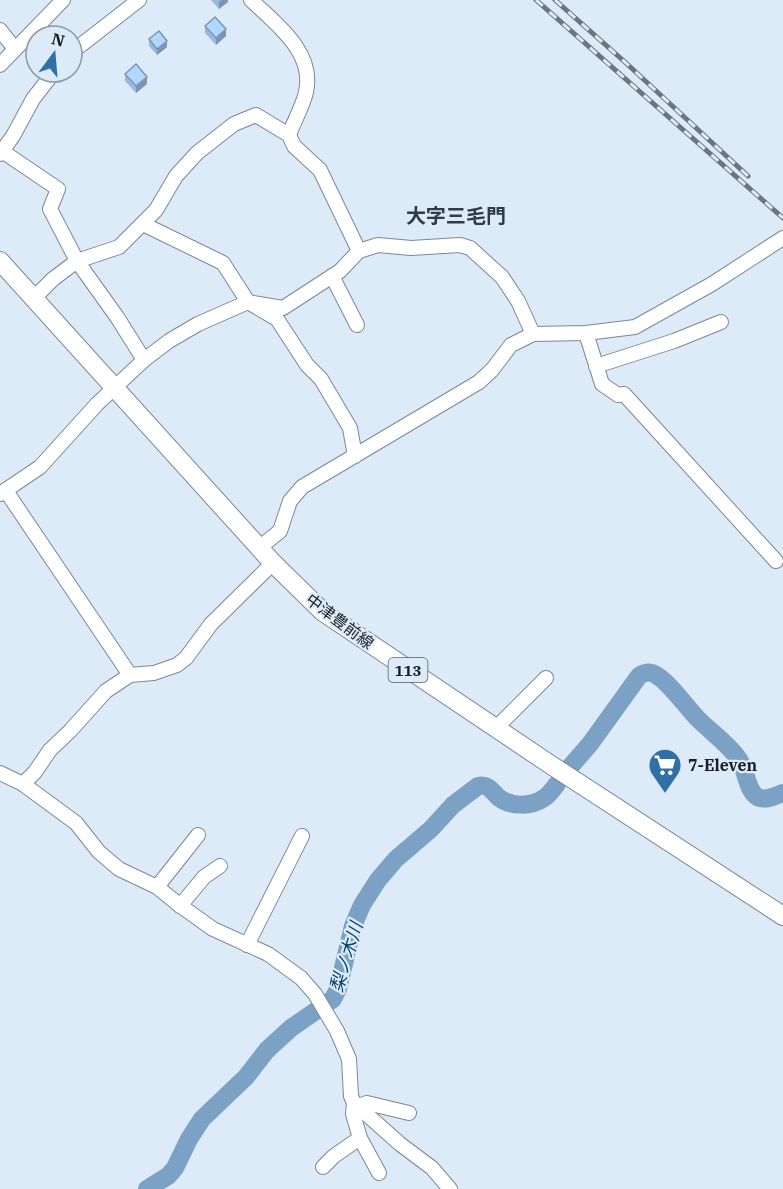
<svg xmlns="http://www.w3.org/2000/svg" width="783" height="1189" viewBox="0 0 783 1189" font-family="'IBM Plex Serif','Noto Sans JP',serif">
<style>
.lines{fill:none;stroke-linecap:round;stroke-linejoin:round}
.river{stroke:#7ba1c5;stroke-width:18}
.minor-casing{stroke:#7b8894;stroke-width:16}
.major-casing{stroke:#7b8894;stroke-width:20}
.minor{stroke:#fff;stroke-width:14}
.major{stroke:#fff;stroke-width:18}
.rail-casing{stroke:#6d767f;stroke-width:5}
.rail{stroke:#ddebf9;stroke-width:3;stroke-dasharray:9;stroke-linecap:butt}
.wall{fill:#97b9da}
.shaded-wall{fill:#7b96b1}
.building{fill:#b0d7fd;stroke:#7b96b1;stroke-width:1.5}
.labels{text-anchor:middle;dominant-baseline:central;stroke-width:4.5;stroke-linejoin:round;paint-order:stroke}
.shield{fill:#ddebf9;stroke:#545c64;stroke-width:1.5}
.shield-label{font-size:15px;font-weight:bold;fill:#1a1f24}
.street-label{font-size:16px;fill:#1a1f24;stroke:#ddebf9}
.poi-label{font-size:16px;font-weight:bold;fill:#1a1f24;stroke:#ddebf9;text-anchor:start}
.water-label{font-size:18px;font-style:italic;fill:#003f6d;stroke:#ddebf9}
.quarter-label{font-size:20px;font-weight:bold;fill:#303b46;stroke:#ddebf9}
</style>
<rect width="100%" height="100%" fill="#ddebf9"/>
<g class="lines">
<g class="river">
<path d="M570,767L590,744L639,676C645,672 650,671 656,675C669,682 687,708 698,719C711,732 727,743 738,758C746,768 746,788 756,796C764,802 775,796 783,793"/>
<path d="M147,1189L168,1176L175,1168L189,1139L202,1119L246,1077L267,1050L291,1028L333,999L338,989L353,926L362,905L378,880L396,859L431,829L453,805L478,786C488,784 491,790 498,797C510,807 531,807 544,798C549,795 553,789 557,784"/>
</g>
<defs>
<g id="minor">
<path d="M251,0C276,24 315,52 306,92C303,106 294,121 289,135"/>
<path d="M0,30L15,49"/>
<path d="M72,52L139,0"/>
<path d="M0,65L63,0"/>
<path d="M2,151L58,189L50,209L77,261L117,317L144,360"/>
<path d="M0,154L13,136L33,99L54,72"/>
<path d="M143,224L223,263L248,302L277,319L307,365L321,379L350,428L355,456"/>
<path d="M332,276L357,325"/>
<path d="M34,298L53,279L77,261L119,247L156,210L176,176L197,153L234,124L256,115L289,135L294,146L320,170L359,251"/>
<path d="M586,333L602,384L618,395L624,394L776,561"/>
<path d="M596,366L674,341L721,322"/>
<path d="M6,491L130,675"/>
<path d="M0,494L40,467L97,404L144,360L169,341L198,324L248,302L283,308L340,271L359,251L378,245L411,248L460,245L470,248L502,277L518,301L533,334"/>
<path d="M259,548L280,531L290,501L302,487L479,382L492,370L511,345L533,334L586,333L635,327L712,284L783,238"/>
<path d="M496,728L546,678"/>
<path d="M0,773L23,784L76,823L99,852L119,869L157,887L178,904L213,929L268,954L301,978L315,994L337,1031L349,1059L351,1096L354,1103L400,1144L432,1168L450,1189"/>
<path d="M23,784L35,772L50,750L70,731L106,691L130,675L154,673L177,665L186,658L211,624L273,563"/>
<path d="M157,887L198,835"/>
<path d="M180,906L204,877L220,866"/>
<path d="M247,945L302,836"/>
<path d="M358,1106L367,1103L409,1113"/>
<path d="M360,1138L379,1173"/>
<path d="M323,1167L334,1156L360,1138L353,1114L354,1103"/>
</g>
<path id="major" d="M0,261L273,563L323,612L551,765L783,916"/>
</defs>
<use href="#minor" class="minor-casing"/>
<use href="#major" class="major-casing"/>
<use href="#minor" class="minor"/>
<use href="#major" class="major"/>
<defs>
<g id="rail">
<path d="M536,0L783,218"/>
<path d="M555,0L626,63L748,176"/>
</g>
</defs>
<use href="#rail" class="rail-casing"/>
<use href="#rail" class="rail"/>
</g>
<g class="wall">
<path d="M211,0H228V2L219,9Z"/>
<path d="M205,26L226,36L216,45L205,33Z"/>
<path d="M149,39L167,47L157,55L149,46Z"/>
<path d="M125,74L147,84L136,93L125,81Z"/>
</g>
<g class="shaded-wall">
<path d="M221,0H228V2L219,9V2Z"/>
<path d="M226,29V36L216,45V38Z"/>
<path d="M167,41V47L157,55V49Z"/>
<path d="M147,77V84L136,93V86Z"/>
</g>
<g class="building">
<path d="M215,17L226,29L216,38L205,26Z"/>
<path d="M159,31L167,41L157,49L149,39Z"/>
<path d="M136,64L147,77L136,86L125,74Z"/>
</g>
<defs>
<symbol id="supermarket-pin" viewBox="-11 -11 22 30"><path d="M0 17L-7.5 6A9.5 9.5 0 1 1 7.5 6Z" fill="#3070a6" stroke="#ddebf9"/><path d="M-6-5.5h2.5l.6 2H6L4.5 2H-2.5L-4.4-4H-6ZM-1.5 3.2a1.3 1.3 0 1 0 .1 0ZM3 3.2a1.3 1.3 0 1 0 .1 0Z" fill="#fff"/></symbol>
</defs>
<g fill-rule="evenodd">
<use href="#supermarket-pin" x="646" y="746" width="38" height="52"/>
</g>
<g class="labels">
<rect class="shield" x="388.5" y="658" width="39" height="24" rx="4.5"/>
<g class="shield-label">
<text x="408" y="670">113</text>
</g>
<g class="street-label">
<text transform="translate(340 621) rotate(37)">中津豊前線</text>
</g>
<g class="poi-label">
<text x="688" y="765">7-Eleven</text>
</g>
<g class="water-label">
<text transform="translate(346 957) rotate(-73)">梨ノ木川</text>
</g>
<g class="quarter-label">
<text x="456" y="215">大字三毛門</text>
</g>
</g>
<g transform="translate(54 54) rotate(16)"><circle r="28" fill="#ddebf9" stroke="#8f99a4" stroke-width="1.5"/>
<path d="M0-4.5L10 22L0 15L-10 22Z" fill="#3070a6"/>
<text y="-9" font-size="16" font-weight="bold" text-anchor="middle" fill="#1a1f24">N</text>
</g>
</svg>
